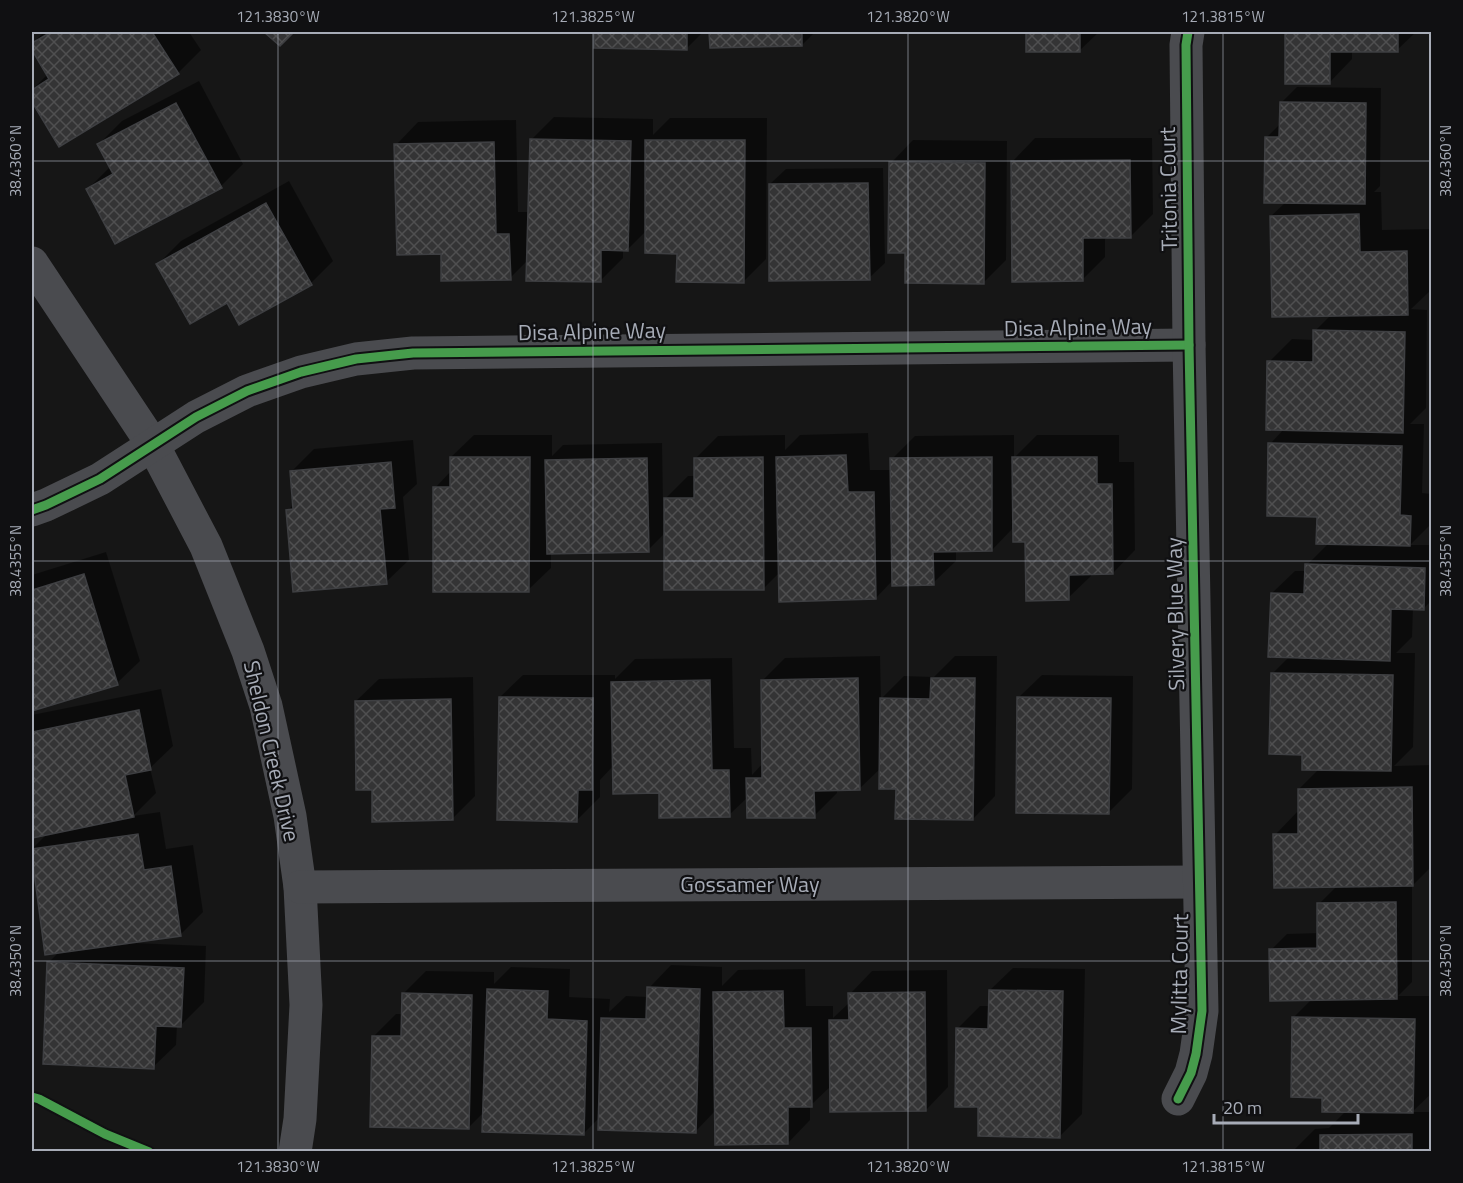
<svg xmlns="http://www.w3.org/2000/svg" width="1463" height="1183" viewBox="0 0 1463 1183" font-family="'Titillium Web',sans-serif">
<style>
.shadow{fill:#0007}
.building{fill:url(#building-cross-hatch);stroke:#3e3f42;stroke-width:1.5}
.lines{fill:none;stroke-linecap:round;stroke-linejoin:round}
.minor{stroke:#4a4b4f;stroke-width:33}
.cycleway-casing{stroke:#101012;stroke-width:13}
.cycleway{stroke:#469c4c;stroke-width:9}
.ticks{fill:none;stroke:#a7acb7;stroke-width:1.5;stroke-opacity:0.45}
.labels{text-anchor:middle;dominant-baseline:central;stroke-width:4.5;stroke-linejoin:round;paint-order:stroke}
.street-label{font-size:22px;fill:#a7acb7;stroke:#101012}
.neatline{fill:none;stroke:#a7acb7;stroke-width:2}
.ticks-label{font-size:15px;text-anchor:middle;fill:#a7acb7}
</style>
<defs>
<pattern id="building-cross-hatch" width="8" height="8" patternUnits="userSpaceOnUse" patternTransform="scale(1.5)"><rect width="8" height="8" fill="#343435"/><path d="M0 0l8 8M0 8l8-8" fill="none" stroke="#4f4f50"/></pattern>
</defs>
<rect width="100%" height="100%" fill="#161616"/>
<g class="shadow">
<path d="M44,32H189L201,50L178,73L60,145L32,99V90L48,74L32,47V44Z"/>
<path d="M596,32H703L686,49L595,47Z"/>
<path d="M711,32H815L802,45L711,46Z"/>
<path d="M1028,32H1099L1079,51H1028Z"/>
<path d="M1286,32H1416L1397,50L1352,51V59L1330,82H1287Z"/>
<path d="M199,81L243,164L221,186L88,189L111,166L99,144L122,121Z"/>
<path d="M1297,87L1381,88L1380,186L1374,192H1381L1382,230L1429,229L1430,291L1411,309L1427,310L1426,408L1410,424H1424L1422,493L1432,494V523L1410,545H1432V600L1423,609L1413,608L1412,637L1396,653H1415L1413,747L1394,766L1432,765V866L1412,886V982L1398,996H1432V1093L1412,1112H1432V1152H1292L1315,1129L1329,1128L1346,1111L1323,1096L1293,1018L1312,999L1271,950L1287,934L1319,933V904L1337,886L1275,835L1297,812H1299V789L1320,768L1304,754L1273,673L1290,656L1272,593L1295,571H1306L1307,565L1329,543L1318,515L1270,444L1284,429L1269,362L1292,339L1315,340V331L1331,315L1271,216L1286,202L1266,138L1281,123V103Z"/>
<path d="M554,117L653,119V135L670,118H767L766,259L744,281L678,253L646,231L628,249H623V258L600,281L528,260L510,278L442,253L396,145L418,122L516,120L518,212H529L531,140Z"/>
<path d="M1035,138H1152L1153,214L1130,237H1105V257L1082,280L1013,161Z"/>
<path d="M913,140L1007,141L1006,260L984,282L907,251L891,163Z"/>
<path d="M883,168L885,263L869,278L770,184L786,169Z"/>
<path d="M289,181L333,261L311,283L228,301L158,264L181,241Z"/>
<path d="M868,433L870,470H892V459L915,436L1014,435V458L1037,435H1119V462H1134L1135,550L1113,573H1091V576L1068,598L1027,540L1014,527L992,550H956V561L933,583L893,580L876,598L780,572L764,588L665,533L648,550L551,552V568L528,590L435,488L451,471V457L474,435H552V456L563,445L662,443L663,501L688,476H695V459L718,436L785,435V450L800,435Z"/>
<path d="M413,440L417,484L403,497L409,560L386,582L287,511L294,504L291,472L314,449Z"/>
<path d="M106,552L140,661L117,683L32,709V575Z"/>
<path d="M880,656L881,699L904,676L934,677L955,656H997L995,796L973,819L898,787L881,768L859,789H837V793L814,816L748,797L729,815L660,791L614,765L600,780V797L577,820L500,697L523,675H615V679L635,659L732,658L734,748H751L752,775L763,763L762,681L785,658Z"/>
<path d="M1042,675L1133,676L1132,789L1109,812L1019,697Z"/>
<path d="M473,677L475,796L452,819L373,789L356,701L379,679Z"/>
<path d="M161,689L173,746L150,768L156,793L133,816L160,812L166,849L193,845L203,912L180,935L134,941V943L206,946L204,1002L181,1025H177L176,1045L153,1067L49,962L60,951L47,953L32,849L48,833L32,837V715Z"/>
<path d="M671,965L722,967V986L738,970L805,969L806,1006H833V1018L850,1002V994L872,971L947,970L948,1087L926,1110L831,1086L810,1106V1120L788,1143L716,1110L695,1132L600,1117L583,1134L484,1112L469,1127L373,1037L396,1014H403V994L426,971L494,972V984L511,967L570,969L569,997L610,999L609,1012L626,996L648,997L649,988Z"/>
<path d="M1013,968L1085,969L1082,1114L1060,1136L980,1106L957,1029L980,1006H990V990Z"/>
</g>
<g class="building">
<path d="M51,32H152L179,74L59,147L32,102V90L49,79L32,50V43Z"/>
<path d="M264,32H294L280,46Z"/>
<path d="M594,32H687V50L594,48Z"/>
<path d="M709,32H802V46L710,48Z"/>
<rect x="1026" y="32" width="54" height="20"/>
<path d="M1285,32H1398V52H1330V84H1285Z"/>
<path d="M1280,102L1366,103L1365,204L1264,203L1265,137H1279Z"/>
<path d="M176,103L222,188L115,244L86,189L113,174L97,144Z"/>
<path d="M530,139L631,141L628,251L601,250V282L526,281Z"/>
<path d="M645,140H745L744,283L676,282L677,254L645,253Z"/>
<path d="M494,142L496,234H509L511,280L441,281V254L397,255L394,144Z"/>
<path d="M1130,160L1131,238H1083V281L1012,282L1011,161Z"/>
<path d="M889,162L985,163L984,284L905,283V253H888Z"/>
<path d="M868,183L870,280L769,281V184Z"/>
<path d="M266,203L312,285L239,325L227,303L190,324L156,264Z"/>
<path d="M1359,214L1360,252L1407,251L1408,315L1272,317L1270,216Z"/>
<path d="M1313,330L1405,332L1403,433L1266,430L1267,361L1313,362Z"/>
<path d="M1268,443L1402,446L1400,515L1411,516L1410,546L1316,544L1317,517L1267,516Z"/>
<path d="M846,455L848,492H874L876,599L779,602L776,457Z"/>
<path d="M450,457H530L529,592H433V487H450Z"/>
<path d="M763,457L764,590H664V498H694V458Z"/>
<path d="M992,457V551L933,552L934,585L892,586L890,458Z"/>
<path d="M1012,457H1097V484H1112L1113,574L1069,575V600L1026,601L1025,542H1013Z"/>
<path d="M647,458L649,552L547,554L545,460Z"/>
<path d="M391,462L395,508L380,509L387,584L293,592L286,510L293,509L290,471Z"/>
<path d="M1305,564L1425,568L1424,610L1391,609L1390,661L1268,657L1271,593L1304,594Z"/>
<path d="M84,574L118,685L32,711V590Z"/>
<path d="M1271,673L1393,675L1391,771L1302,770V755L1269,754Z"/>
<path d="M858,678L860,790L814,791L815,818H747L746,778H762L761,680Z"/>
<path d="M931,678H975L973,820L895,819L896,789H879L880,698L930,699Z"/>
<path d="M710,680L712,770H729L730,817L659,818V793L613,794L611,682Z"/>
<path d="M499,697L593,698L592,790H578L577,822L497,820Z"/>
<path d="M1017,697L1111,698L1109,814L1016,813Z"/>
<path d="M451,699L453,820L372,822V790H356L355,701Z"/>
<path d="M139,710L151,770L125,775L134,817L32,838V732Z"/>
<path d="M1412,787L1413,886L1274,888L1273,834H1298V789Z"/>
<path d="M138,834L144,870L171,866L181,936L45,955L32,857V849Z"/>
<path d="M1396,902L1397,999L1270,1001L1269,949L1317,948V903Z"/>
<path d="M47,962L184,968L181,1027L156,1026L154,1069L43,1064Z"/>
<path d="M647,987L700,989L696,1133L598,1130L601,1018L646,1019Z"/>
<path d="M487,989L548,991L547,1019L587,1021L584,1135L482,1132Z"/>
<path d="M989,990L1063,991L1060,1138L978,1136V1107H955L956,1028L988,1029Z"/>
<path d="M783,991L784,1028H811L812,1107H788V1144L715,1145L713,992Z"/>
<path d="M925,992L926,1111L830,1112L829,1020H849L848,993Z"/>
<path d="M402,993L472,995L469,1129L370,1127L372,1036H401Z"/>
<path d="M1292,1017L1415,1019L1413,1113L1322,1112V1098L1291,1097Z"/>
<path d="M1412,1134V1152H1291L1320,1150V1135Z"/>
</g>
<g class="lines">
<g class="minor">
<path d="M32,263L153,445L206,546L248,651L266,706L290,816L300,887L306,1005L300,1119L295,1152"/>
<path d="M32,510L46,505L100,479L196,417L247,391L301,372L356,359L413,353L1189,345"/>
<path d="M300,887L1199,882"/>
<path d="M1178,1099L1191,1073L1196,1054L1202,1011L1189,345L1186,45L1188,32"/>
</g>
<defs>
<g id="cycleway">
<path d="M32,510L46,505L100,479L196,417L247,391L301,372L356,359L413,353L1189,345"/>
<path d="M32,1097L39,1099L105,1134L149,1152"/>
<path d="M1178,1099L1191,1073L1196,1054L1202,1011L1189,345L1186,45L1188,32"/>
</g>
</defs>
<use href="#cycleway" class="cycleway-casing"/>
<use href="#cycleway" class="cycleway"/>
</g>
<path class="ticks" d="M278,32V1152M593,32V1152M908,32V1152M1223,32V1152M32,161H1432M32,561H1432M32,961H1432"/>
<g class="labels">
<g class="street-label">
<text transform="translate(1168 189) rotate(-91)">Tritonia Court</text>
<text transform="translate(1078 327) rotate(-1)">Disa Alpine Way</text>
<text transform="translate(592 331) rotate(-1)">Disa Alpine Way</text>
<text transform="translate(1175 614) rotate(-91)">Silvery Blue Way</text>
<text transform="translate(272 751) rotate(77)">Sheldon Creek Drive</text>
<text x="750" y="884">Gossamer Way</text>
<text transform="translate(1179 974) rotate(-89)">Mylitta Court</text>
</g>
</g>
<rect width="1463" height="1183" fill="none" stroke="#101012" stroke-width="66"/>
<path d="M1214 1114v9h144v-9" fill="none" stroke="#a7acb7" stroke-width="3"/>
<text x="1223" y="1114" font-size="18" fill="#a7acb7" stroke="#101012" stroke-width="4.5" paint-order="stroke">20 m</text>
<rect x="33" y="33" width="1397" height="1117" class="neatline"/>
<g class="ticks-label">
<text x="278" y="22">121.3830°W</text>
<text x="593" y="22">121.3825°W</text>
<text x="908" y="22">121.3820°W</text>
<text x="1223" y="22">121.3815°W</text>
<text transform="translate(16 161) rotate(-90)" y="5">38.4360°N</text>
<text transform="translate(1446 161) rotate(-90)" y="5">38.4360°N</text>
<text transform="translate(16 561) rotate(-90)" y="5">38.4355°N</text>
<text transform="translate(1446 561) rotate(-90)" y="5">38.4355°N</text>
<text transform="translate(16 961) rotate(-90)" y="5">38.4350°N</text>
<text transform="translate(1446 961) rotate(-90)" y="5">38.4350°N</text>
<text x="278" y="1172">121.3830°W</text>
<text x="593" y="1172">121.3825°W</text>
<text x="908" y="1172">121.3820°W</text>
<text x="1223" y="1172">121.3815°W</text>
</g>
</svg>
